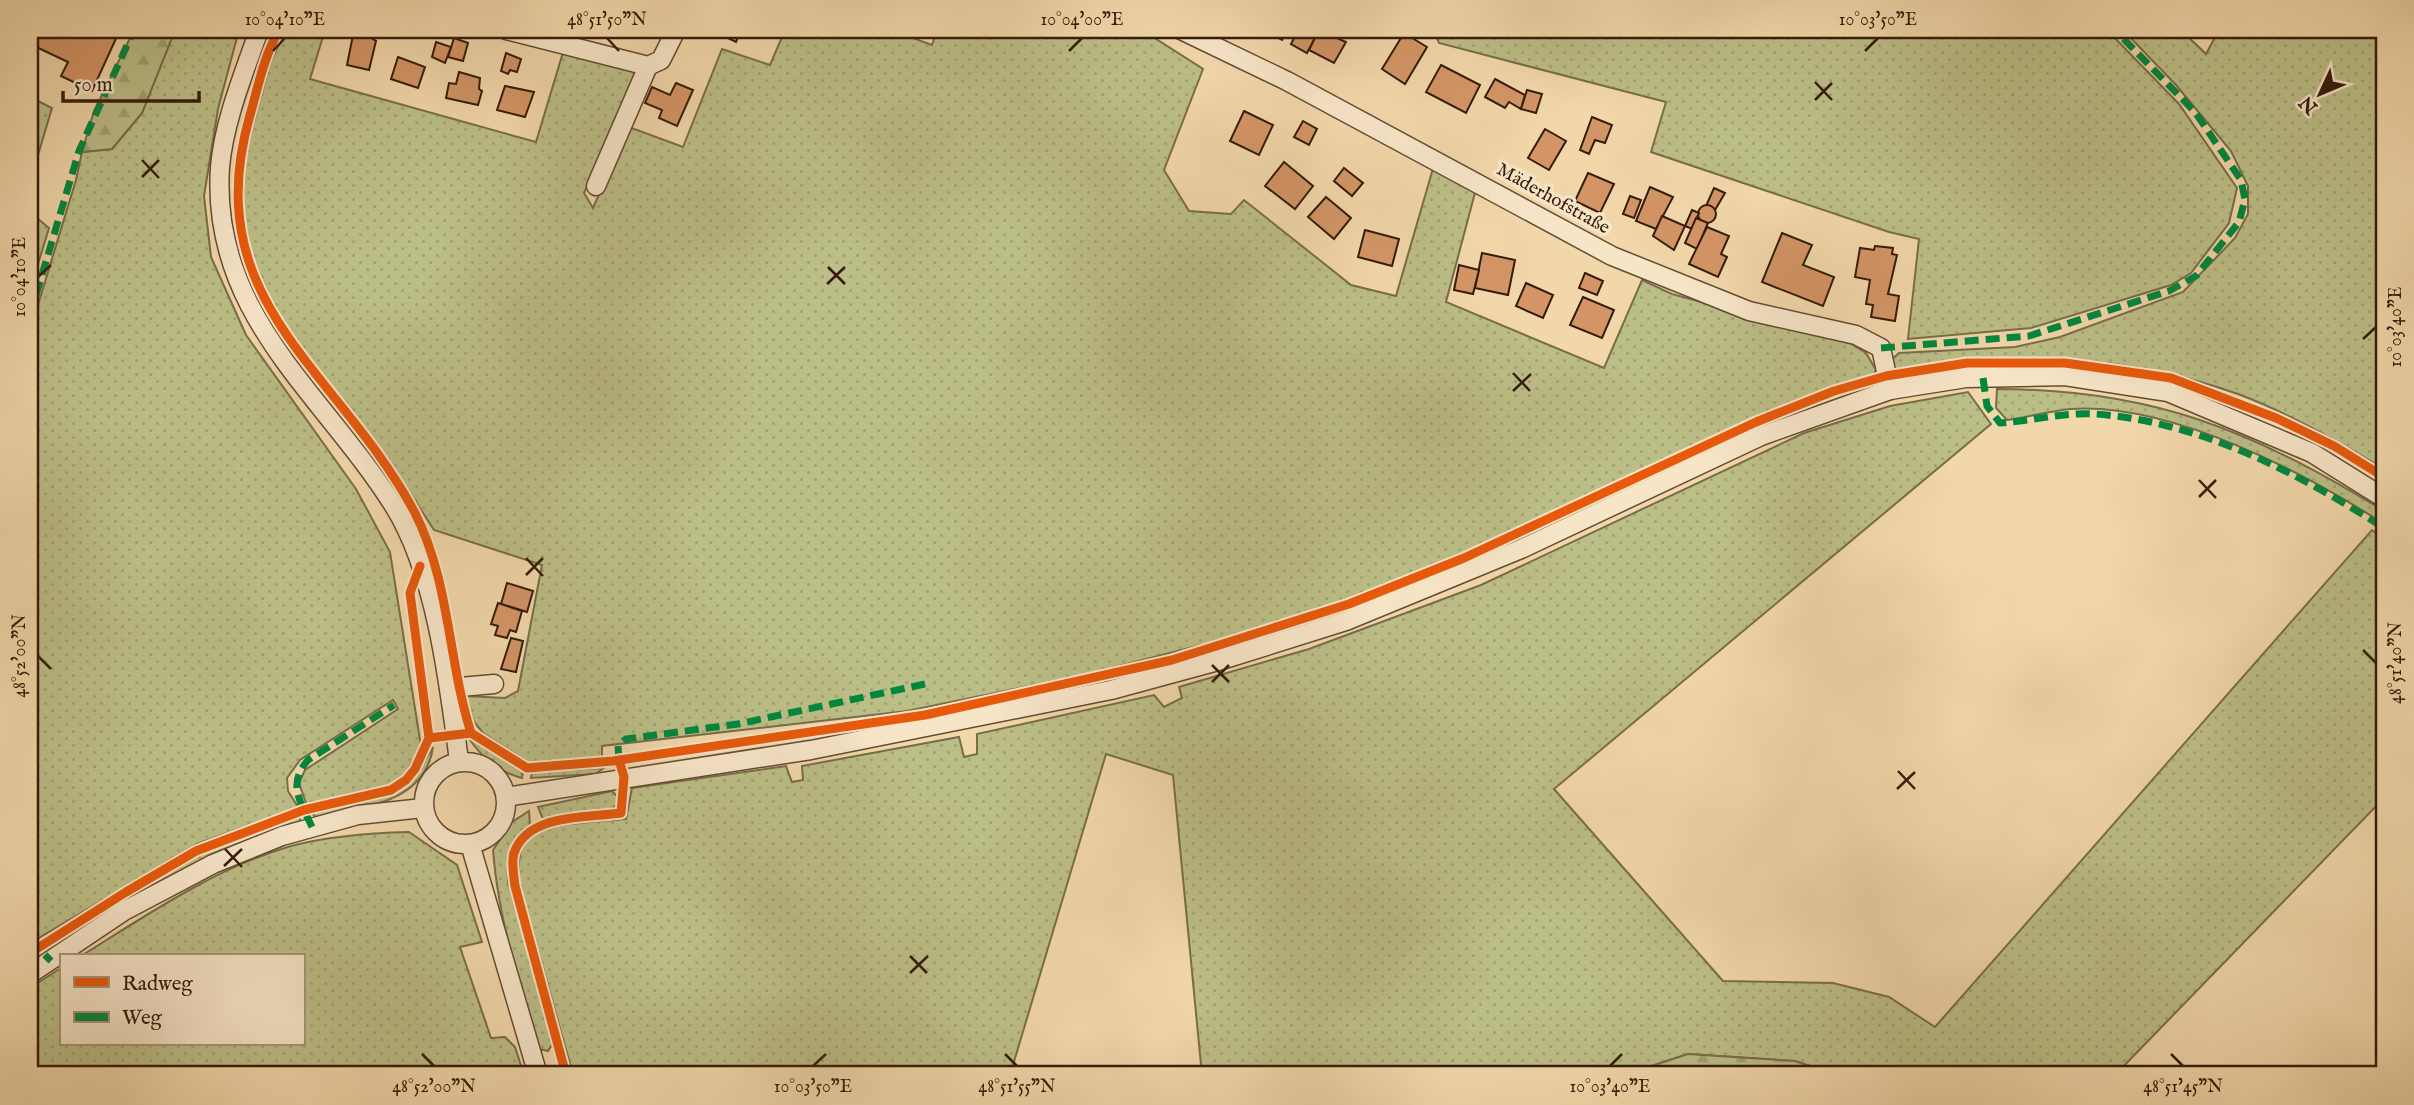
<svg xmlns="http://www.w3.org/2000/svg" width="2414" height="1105" viewBox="0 0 2414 1105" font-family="'IM FELL English',serif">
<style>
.grass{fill:url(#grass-dots);stroke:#786d49;stroke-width:2}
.forest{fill:url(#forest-firs);stroke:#786d49;stroke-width:2}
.building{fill:#d39566;stroke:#341c0b;stroke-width:2}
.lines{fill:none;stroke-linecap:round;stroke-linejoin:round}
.minor-casing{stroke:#644b33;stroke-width:21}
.minor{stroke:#f7e5c8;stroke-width:18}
.quiet{stroke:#00873e;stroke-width:7;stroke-dasharray:14 7;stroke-linecap:butt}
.cycleway-casing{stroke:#f7e5c8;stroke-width:13}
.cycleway{stroke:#e8590c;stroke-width:9}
.ticks{fill:none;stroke:#341c0b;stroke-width:2.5}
.labels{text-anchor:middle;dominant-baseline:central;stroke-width:7;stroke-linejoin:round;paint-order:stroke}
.street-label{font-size:19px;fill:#341c0b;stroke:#f7e5c8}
.neatline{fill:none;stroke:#341c0b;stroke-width:2.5}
.ticks-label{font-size:18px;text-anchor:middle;fill:#341c0b}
</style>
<defs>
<pattern id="grass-dots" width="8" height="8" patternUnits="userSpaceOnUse" patternTransform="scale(1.75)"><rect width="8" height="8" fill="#bcbe87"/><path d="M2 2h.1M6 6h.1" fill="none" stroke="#a2a373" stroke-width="1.8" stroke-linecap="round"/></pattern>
<pattern id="forest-firs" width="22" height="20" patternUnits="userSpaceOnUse" patternTransform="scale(1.75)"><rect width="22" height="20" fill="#bcbe87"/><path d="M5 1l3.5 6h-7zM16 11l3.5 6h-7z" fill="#a2a373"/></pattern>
</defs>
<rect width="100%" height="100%" fill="#f2d7aa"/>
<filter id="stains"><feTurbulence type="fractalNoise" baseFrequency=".00286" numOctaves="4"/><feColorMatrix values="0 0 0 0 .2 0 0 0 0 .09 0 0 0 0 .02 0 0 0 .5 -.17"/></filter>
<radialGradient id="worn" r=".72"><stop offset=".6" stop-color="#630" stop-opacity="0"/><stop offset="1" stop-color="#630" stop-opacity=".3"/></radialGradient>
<g class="grass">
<path d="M175,30H239L218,109L204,196L211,257L246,335L356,489L390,552L421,746L406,773L393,785L307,806L299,783L305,770L398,709L393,700L300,760L287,778L288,791L298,807L197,844L34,941L30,948V331L76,180L82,152L112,149L142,113Z"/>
<path d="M285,30H325L310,79L536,142L564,49L641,70L584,193L593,208L629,127L683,147L722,49L770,65L785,30H891L932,45L937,30H1142L1203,69L1164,170L1189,211L1231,214L1244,200L1351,285L1396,296L1434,165L1476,189L1446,302L1604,368L1642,280L1672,294L1848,342L1866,353L1876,370L1873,376L1765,413L1490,543L1374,590L1267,628L1092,673L907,711L602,746V761L529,763L483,733L474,722L466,696L505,698L518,691L542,565L434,530L389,460L292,336L269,295L249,251L243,207L244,159L270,64Z"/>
<path d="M1433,30H2107L2179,104L2237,188L2229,223L2191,273L2171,285L2031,328L1908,339L1919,239L1889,232L1651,152L1666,102L1439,43Z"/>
<path d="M2123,30H2181L2206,54L2219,30H2384V469C2338,442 2289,413 2238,394C2126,354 2009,350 1893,370L1890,361L1899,353L2015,347L2060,337L2183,292L2235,238L2248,214V186L2231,151L2176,85Z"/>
<path d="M30,97L52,108L30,182Z"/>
<path d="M30,212L49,228L30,290Z"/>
<path d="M1997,389C2153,389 2253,431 2384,511V524C2302,471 2171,403 2071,409C2049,411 2028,417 2007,420L1996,408Z"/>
<path d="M1968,392L1991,424L1554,789L1723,981L1833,983L1889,997L1935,1027L2372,530L2384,539V798L2115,1075H1837L1795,1061L1688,1054L1624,1075H1202L1173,775L1106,754L1010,1075H573L518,878C519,865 518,847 529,837C547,822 602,822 626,819L632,788L786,766L792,782L803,780L802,766L959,737L964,757L977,754V734L1154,695L1164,707L1182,698L1179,687L1309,649L1481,585L1804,433L1890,406Z"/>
<path d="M468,737L477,740L523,771L522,778C498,772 482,758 468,737Z"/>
<path d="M433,747C425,804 362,807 316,817L311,813L398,792L418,772Z"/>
<path d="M604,768L595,774L531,778L532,772Z"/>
<path d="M612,791L618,797L617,805L606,812L543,819L538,807Z"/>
<path d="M529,811L530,825C508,839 507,858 508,882L554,1041L548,1051L539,1049C519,985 498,917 493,850L512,822Z"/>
<path d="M300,817V822L216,853L154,885L51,949L48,947L148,883L208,850Z"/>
<path d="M409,832L457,865L482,942L460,947L491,1038L505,1037L515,1047L524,1075H30V988L61,968V1044H303V956H81C147,915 215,868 291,846C329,836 369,833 409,832Z"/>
</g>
<g class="forest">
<path d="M134,30H175L142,113L112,149L82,152L94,111Z"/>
<path d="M1688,1054L1795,1061L1837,1075H1624Z"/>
</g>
<g class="building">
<path d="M30,30H115L119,32L92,91L61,76L68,62L30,44Z"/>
<path d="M354,30H372L370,37L376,41L369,70L347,65Z"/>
<path d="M721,30H741L736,42L719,34Z"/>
<path d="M1263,30H1287L1282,40Z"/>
<path d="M1298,30L1305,33L1307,30H1319L1307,53L1291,44Z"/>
<path d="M1319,30L1346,42L1334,63L1309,50Z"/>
<path d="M1404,33L1427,47L1405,84L1382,69Z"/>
<path d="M454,38L468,43L463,61L448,57Z"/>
<path d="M436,42L451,47L445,63L432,57Z"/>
<path d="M506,53L521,59L517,72L510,70L508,74L501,71Z"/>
<path d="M398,57L425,67L418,88L391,79Z"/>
<path d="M1441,65L1480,85L1466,113L1426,92Z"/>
<path d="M459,72L480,78L479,89L482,91L478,105L446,98L449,83L456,84Z"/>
<path d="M1495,79L1525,95L1521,109L1509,102L1505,108L1485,97Z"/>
<path d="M676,83L693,90L677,126L659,118L662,110L645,103L652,87L670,95Z"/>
<path d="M505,86L534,92L525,117L497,110Z"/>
<path d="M1527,90L1542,94L1536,113L1521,109Z"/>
<path d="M1244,111L1273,125L1259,155L1230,141Z"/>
<path d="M1592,117L1612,125L1605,143L1595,140L1589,154L1580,150Z"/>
<path d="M1303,121L1317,129L1309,145L1294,137Z"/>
<path d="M1545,129L1566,141L1549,170L1528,158Z"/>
<path d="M1284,162L1313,186L1295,209L1265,186Z"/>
<path d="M1344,168L1363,183L1352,196L1334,181Z"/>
<path d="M1588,173L1614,184L1600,213L1575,201Z"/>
<path d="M1650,187L1673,197L1656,229L1636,221Z"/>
<path d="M1714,188L1725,193L1715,210L1706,206Z"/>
<path d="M1630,196L1641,200L1634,218L1623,214Z"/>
<path d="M1326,197L1351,218L1334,239L1308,217Z"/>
<circle cx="1707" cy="214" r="9"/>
<path d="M1692,210L1699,213L1692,229L1685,226Z"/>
<path d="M1662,216L1685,226L1674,250L1653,236Z"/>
<path d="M1696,218L1708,223L1697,249L1685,243Z"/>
<path d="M1707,227L1729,236L1721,254L1727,257L1718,277L1689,264Z"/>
<path d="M1365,230L1399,239L1392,266L1358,257Z"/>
<path d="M1782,233L1812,245L1803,265L1834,277L1823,306L1762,282Z"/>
<path d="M1875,246L1893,248L1892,254L1897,255L1888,294L1899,296L1895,321L1871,317L1873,305L1866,304L1870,280L1855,277L1860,248L1874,250Z"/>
<path d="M1482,253L1515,260L1508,295L1475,288Z"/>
<path d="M1459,265L1479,270L1473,294L1454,290Z"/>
<path d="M1585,273L1603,281L1597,295L1579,288Z"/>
<path d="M1526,283L1553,295L1543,318L1516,306Z"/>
<path d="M1583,297L1614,310L1602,338L1570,325Z"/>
<path d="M507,583L533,591L527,612L501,604Z"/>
<path d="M498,603L522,611L516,632L510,630L507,638L495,635L498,626L491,624Z"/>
<path d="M511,638L523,641L516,672L501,669Z"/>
</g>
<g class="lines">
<defs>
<g id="minor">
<path d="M259,30C244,73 224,121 220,167C210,315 323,393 394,506C436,573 449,684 459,761"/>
<path d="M506,30L648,66L661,60L676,30"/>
<path d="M1181,30L1287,81L1612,256L1749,311L1856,335L1881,348L1890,390"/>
<path d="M596,186L648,66"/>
<path d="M449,688L494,684"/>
<circle cx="465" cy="803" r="41"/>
<path d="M506,797L811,750L1111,690L1225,659L1346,621L1521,549L1761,436L1890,390L1966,378L2065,376L2168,392L2312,453L2384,498"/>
<path d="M470,844L538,1075"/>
<path d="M30,974L124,911L213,864L282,836L358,815L423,808"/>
</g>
</defs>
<use href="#minor" class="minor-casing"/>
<use href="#minor" class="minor"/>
<g class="quiet">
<path d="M30,315L79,151L134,30"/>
<path d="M1881,348L2029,336L2169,291L2196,276L2239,222L2245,199L2241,180L2195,112L2115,30"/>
<path d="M1983,378L1987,406L2000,423C2031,421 2064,412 2095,414C2198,421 2299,473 2384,528"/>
<path d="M619,760L618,746L626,739L738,724L925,684"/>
<path d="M312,827C300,801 287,784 308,760L394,705"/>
<path d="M30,940L51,961"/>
</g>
<defs>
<g id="cycleway">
<path d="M279,30C264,56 258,87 250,115C196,303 339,369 415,513C450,582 448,661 471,733"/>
<path d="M429,738L471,733L527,768L613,761L925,715L1172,660L1349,604L1464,558L1756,422L1834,391L1886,376L1967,363H2065L2171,378L2276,418L2334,446L2384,477"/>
<path d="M30,953L126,892L196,851L304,810L391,790L406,780L415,769L429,738L410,593L420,566"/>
<path d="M566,1075L515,886C514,877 511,862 514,853C528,813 586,818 621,813L624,777L619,760"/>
</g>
</defs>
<use href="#cycleway" class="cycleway-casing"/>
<use href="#cycleway" class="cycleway"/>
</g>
<path class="ticks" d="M607,38L619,51M273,51L285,38M1069,51L1082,38M1865,51L1878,38M1815,82L1832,100M1815,100L1832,83M142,160L159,178M142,177L159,160M828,267L845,284M38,277L51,265M827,284L845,267M2363,339L2376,327M1513,373L1530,391M1513,391L1531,374M2199,480L2216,498M2199,497L2216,480M526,558L543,576M526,575L543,558M2363,650L2376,663M38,656L51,669M1212,665L1229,682M1212,682L1229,665M1898,771L1915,789M1897,789L1915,772M225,849L242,867M224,866L242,849M910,956L927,973M910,973L928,956M422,1054L434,1066M1005,1054L1017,1066M2171,1054L2183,1066M813,1066L826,1054M1610,1066L1622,1054"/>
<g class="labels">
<g class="street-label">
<text transform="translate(1553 199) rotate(29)">Mäderhofstraße</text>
</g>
</g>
<rect width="2414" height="1105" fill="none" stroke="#f2d7aa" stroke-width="77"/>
<rect x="60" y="954" width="245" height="91" fill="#f7e5c8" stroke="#a9957c" stroke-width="2"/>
<rect x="74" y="977" width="35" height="10" fill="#e8590c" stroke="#a9957c" stroke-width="2"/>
<text x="122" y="990" font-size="21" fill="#341c0b">Radweg</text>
<rect x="74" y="1012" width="35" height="10" fill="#00873e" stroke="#a9957c" stroke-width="2"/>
<text x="122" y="1024" font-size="21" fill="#341c0b">Weg</text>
<g transform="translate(2320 94) rotate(226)" stroke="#f7e5c8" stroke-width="5" paint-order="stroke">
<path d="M0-5L12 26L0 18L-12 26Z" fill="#341c0b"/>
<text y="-10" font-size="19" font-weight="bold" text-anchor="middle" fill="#341c0b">N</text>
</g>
<path d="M63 91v10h136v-10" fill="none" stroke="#341c0b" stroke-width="3.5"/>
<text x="74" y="91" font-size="21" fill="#341c0b" stroke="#f7e5c8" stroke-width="5" paint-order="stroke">50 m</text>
<rect x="38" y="38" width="2338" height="1028" class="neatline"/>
<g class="ticks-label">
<text x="285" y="25">10°04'10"E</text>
<text x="607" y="25">48°51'50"N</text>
<text x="1082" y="25">10°04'00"E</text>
<text x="1878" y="25">10°03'50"E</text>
<text transform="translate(19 277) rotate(-90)" y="6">10°04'10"E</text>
<text transform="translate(2395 327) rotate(-90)" y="6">10°03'40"E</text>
<text transform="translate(19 656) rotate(-90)" y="6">48°52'00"N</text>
<text transform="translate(2395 663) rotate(-90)" y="6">48°51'40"N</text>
<text x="434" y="1092">48°52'00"N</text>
<text x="813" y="1092">10°03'50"E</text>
<text x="1017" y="1092">48°51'55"N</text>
<text x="1610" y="1092">10°03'40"E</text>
<text x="2183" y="1092">48°51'45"N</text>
</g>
<rect width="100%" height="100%" filter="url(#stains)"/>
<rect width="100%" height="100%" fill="url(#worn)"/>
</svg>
